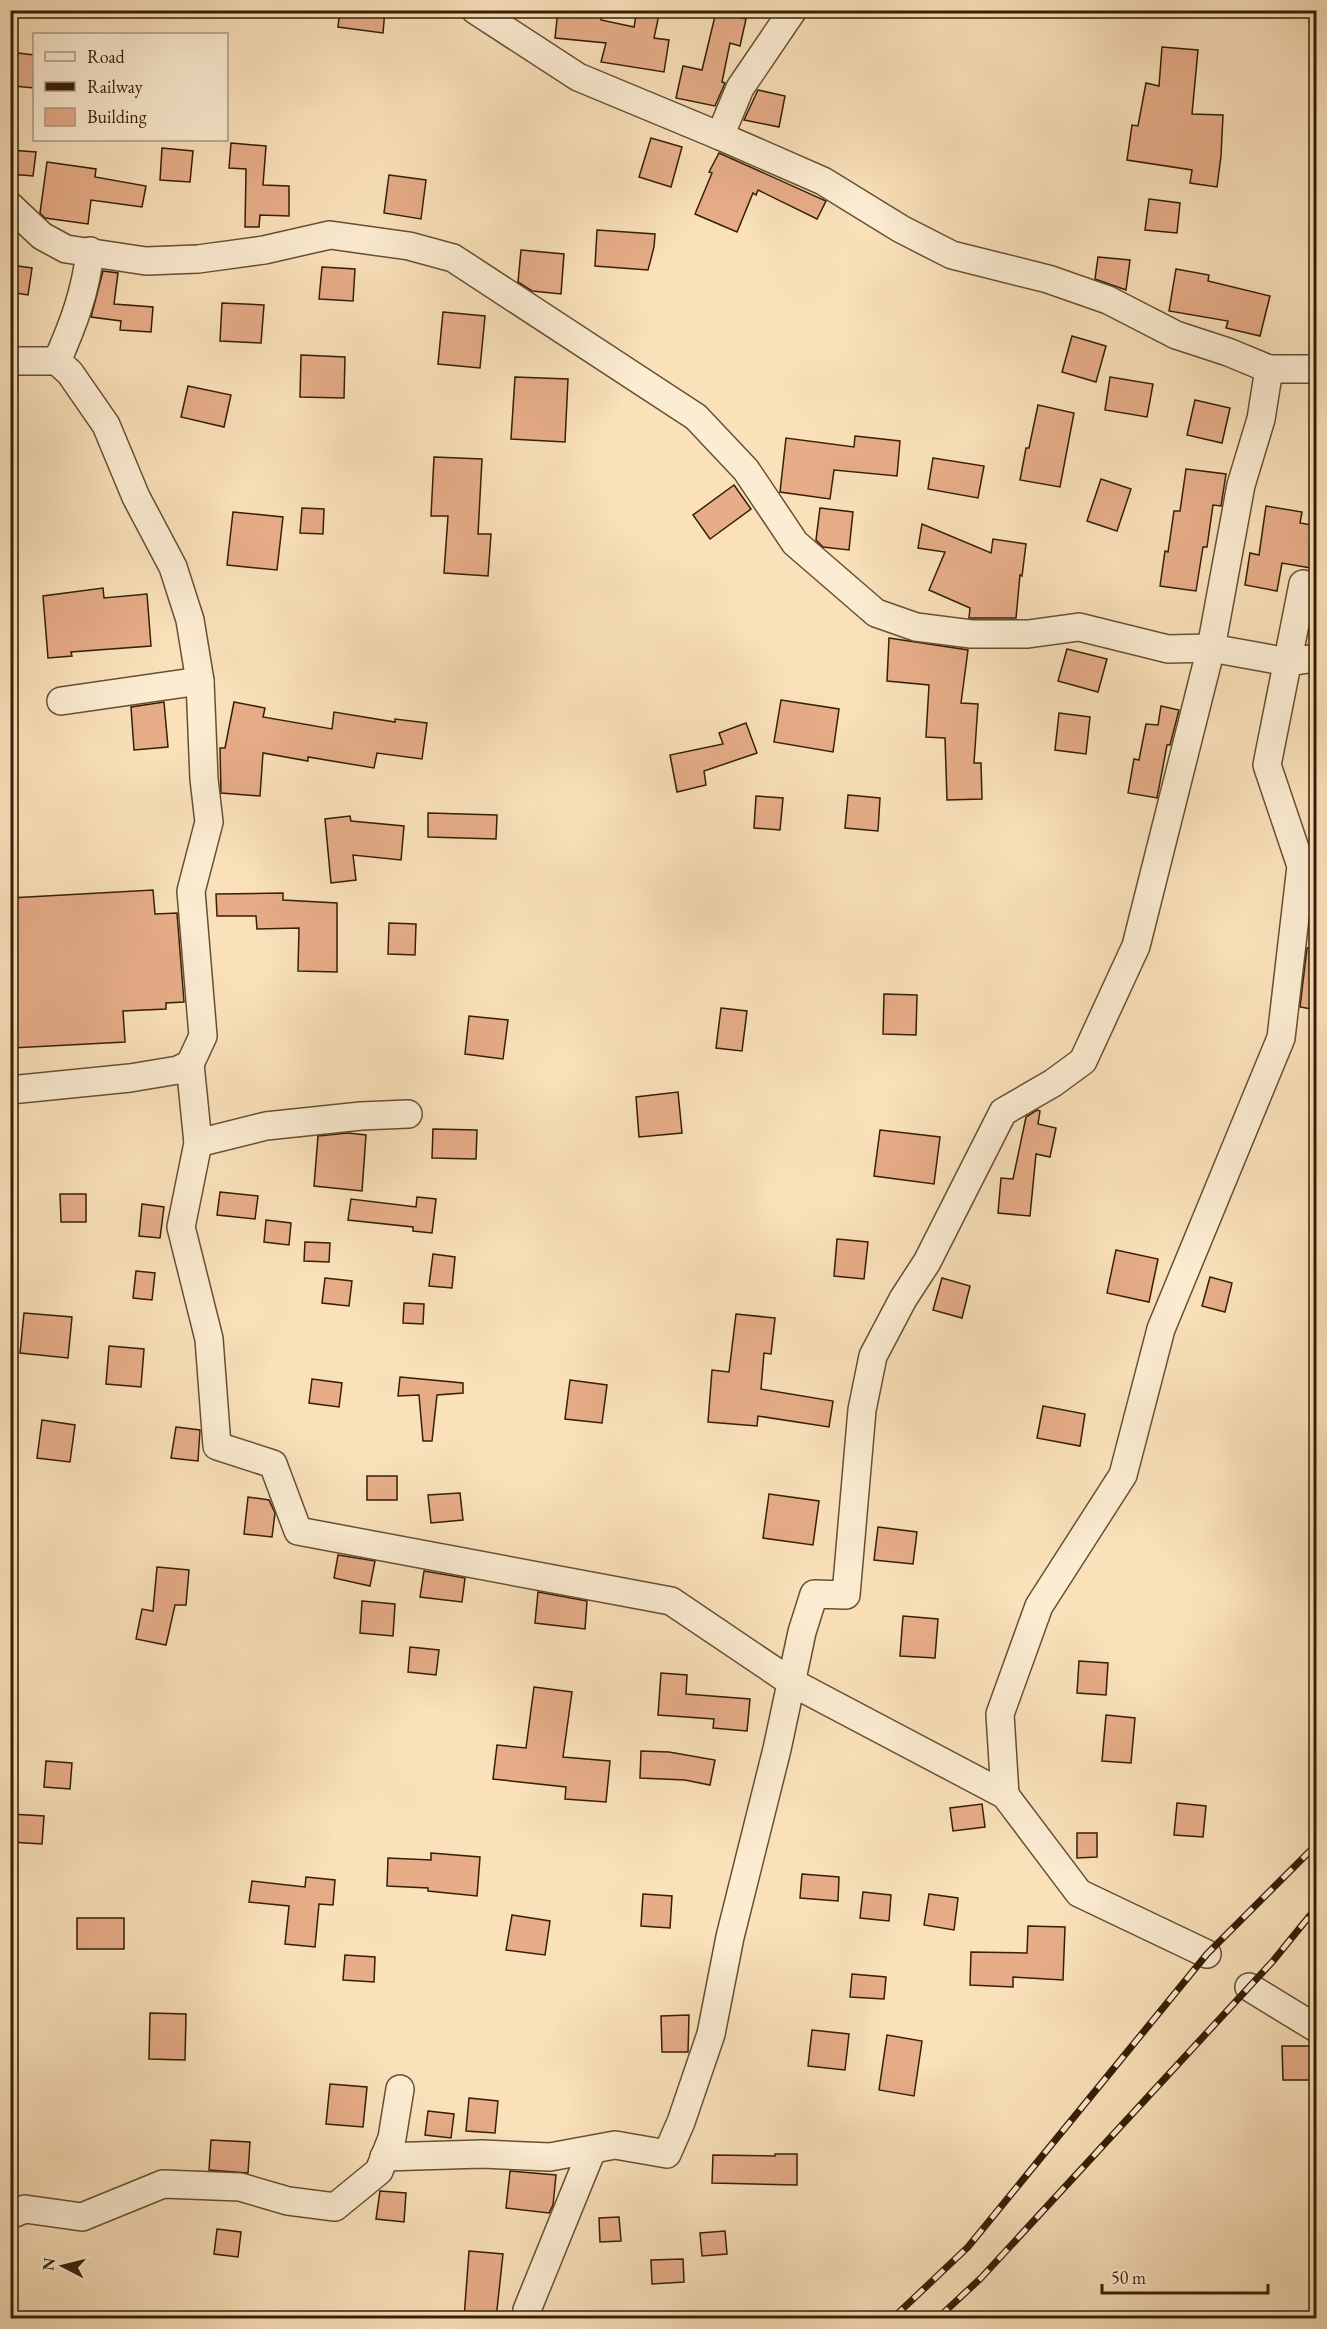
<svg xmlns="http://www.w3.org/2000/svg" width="1327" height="2329" viewBox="0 0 1327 2329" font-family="'EB Garamond',serif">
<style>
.building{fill:#e7ad89;stroke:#351f05;stroke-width:1.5}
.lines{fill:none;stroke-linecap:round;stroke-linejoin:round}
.minor-casing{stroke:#665032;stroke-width:30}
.minor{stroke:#fcecd2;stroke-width:27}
.rail-casing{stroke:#351f05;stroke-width:7}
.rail{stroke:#fcecd2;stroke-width:4.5;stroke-dasharray:14;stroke-linecap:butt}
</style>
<rect width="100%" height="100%" fill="#fae1ba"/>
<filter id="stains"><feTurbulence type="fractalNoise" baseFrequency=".00333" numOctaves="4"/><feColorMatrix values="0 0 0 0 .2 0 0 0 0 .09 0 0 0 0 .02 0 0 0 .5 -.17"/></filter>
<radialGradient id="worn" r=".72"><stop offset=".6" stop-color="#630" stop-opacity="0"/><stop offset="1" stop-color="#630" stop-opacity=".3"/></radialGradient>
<g class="building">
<path d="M340,10H385L383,33L338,27Z"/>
<path d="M558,10H602L601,20L634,27L637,10H660L654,38L669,40L664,72L601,62L606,43L555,38Z"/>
<path d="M716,12L746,19L740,46L730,43L722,82L725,83L715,106L676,98L683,66L702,70Z"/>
<path d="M1162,47L1198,50L1192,114L1223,115L1221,156L1217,187L1190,183L1192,170L1127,160L1132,125L1138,126L1146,83L1159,86Z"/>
<path d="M18,53L34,55V88L14,86Z"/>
<path d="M758,90L785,96L779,127L744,120Z"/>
<path d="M651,138L682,147L671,187L639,177Z"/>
<path d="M231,143L266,146L263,185L289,186V216L260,215L259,227H245L246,169L229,168Z"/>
<path d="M162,148L193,151L190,182L160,180Z"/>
<path d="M10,150L36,152L33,176L10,174Z"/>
<path d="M719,153L826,201L817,219L758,190L756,195L753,193L737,232L695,214L712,173L709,172Z"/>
<path d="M47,162L96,169L95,177L146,186L142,207L91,200L88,224L45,218L40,213Z"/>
<path d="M389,175L426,180L421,219L384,213Z"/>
<path d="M1149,199L1180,203L1177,233L1145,230Z"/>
<path d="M597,230L655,234L654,247L648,270L595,266Z"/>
<path d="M521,250L564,254L561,294L532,291L518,282Z"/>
<path d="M1098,257L1130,260L1126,290L1095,279Z"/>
<path d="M10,265L32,268L28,295L10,292Z"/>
<path d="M322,267L355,269L353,301L319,299Z"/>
<path d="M1176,269L1209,275L1208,281L1270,296L1260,336L1226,328L1228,321L1169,311Z"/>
<path d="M103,271L118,273L114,304L153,307L151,332L120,330L121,321L91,317Z"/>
<path d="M222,303L264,305L261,343L220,341Z"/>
<path d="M443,312L485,316L480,368L438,364Z"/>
<path d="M1072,336L1106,346L1096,382L1062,372Z"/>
<path d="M301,355L345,357L344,398L300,397Z"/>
<path d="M515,377L568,379L565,442L511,439Z"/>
<path d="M1110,377L1153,384L1147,417L1105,410Z"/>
<path d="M188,386L231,395L224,427L181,417Z"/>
<path d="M1195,400L1230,408L1222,443L1187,435Z"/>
<path d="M1038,405L1074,413L1060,487L1020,480L1026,448H1029Z"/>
<path d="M855,436L900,441L897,476L834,470L830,499L780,492L786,438L854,447Z"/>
<path d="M434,457L482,459L478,534H491L488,576L444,573L448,516H431Z"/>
<path d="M933,458L984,466L978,498L928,489Z"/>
<path d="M1186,469L1226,474L1221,506L1213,505L1207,547H1203L1196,591L1160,586L1165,551L1168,552L1174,511H1180Z"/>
<path d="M1101,479L1131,489L1117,531L1087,521Z"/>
<path d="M734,485L751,509L710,539L693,515Z"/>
<path d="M1266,506L1302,512L1300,523L1317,526V569L1282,563L1277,591L1245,585L1250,553L1259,555Z"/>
<path d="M302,508L324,509L323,534L300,533Z"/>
<path d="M820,508L853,512L849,550L823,547L816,540Z"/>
<path d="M233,512L283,517L277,570L227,565Z"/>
<path d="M922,524L991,553L993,539L1026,544L1022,576L1020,575L1016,618H969L970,608L929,590L945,552L918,548Z"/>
<path d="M103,588L104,598L147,594L151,646L71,652L72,656L48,658L43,596Z"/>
<path d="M889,638L968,650L961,703L978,704L974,763H981L982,799L947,800L945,738L926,737L929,685L887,681Z"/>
<path d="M1067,649L1107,659L1098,692L1058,681Z"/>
<path d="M781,700L839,709L833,752L774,742Z"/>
<path d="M164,702L168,747L134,750L131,707Z"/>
<path d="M234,702L265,708L263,717L332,729L334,712L395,722V719L427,723L422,759L377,753L374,768L308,757V761L263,753L260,796L221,793L220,748H225Z"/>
<path d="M1161,706L1179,710L1170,745H1167L1157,798L1128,793L1134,759L1139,760L1146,724L1158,725Z"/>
<path d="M1059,713L1090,717L1086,754L1055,750Z"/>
<path d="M746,723L757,753L704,771L706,785L677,792L670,755L723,744L719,733Z"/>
<path d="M848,795L880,798L878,831L845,828Z"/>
<path d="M756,796L783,798L780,830L754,828Z"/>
<path d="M428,813L497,815L496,839L428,837Z"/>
<path d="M350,816L351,821L404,826L401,860L353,855L356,880L331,883L325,819Z"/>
<path d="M153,890L155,914L177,913L184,1002L166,1003V1009L123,1011L125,1042L12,1048L10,898Z"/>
<path d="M283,893V900L337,903V972L298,971L299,928L257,929L256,916H217L216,894Z"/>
<path d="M389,923L416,924L415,955L388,954Z"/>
<path d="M1307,948H1317V1010L1300,1007Z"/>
<path d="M884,994L917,995L916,1035L883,1034Z"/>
<path d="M721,1008L747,1011L742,1051L716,1048Z"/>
<path d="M469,1016L508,1020L503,1059L465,1054Z"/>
<path d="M678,1092L682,1133L639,1137L636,1097Z"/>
<path d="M1037,1110L1040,1111L1038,1124L1056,1128L1050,1157L1036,1154L1030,1216L998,1213L1001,1178L1013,1179L1026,1117Z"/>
<path d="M433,1129L477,1130L476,1159L432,1158Z"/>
<path d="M880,1130L940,1137L934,1184L874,1176Z"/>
<path d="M348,1133L366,1135L362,1191L314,1186L318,1136Z"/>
<path d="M220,1192L258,1196L255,1219L217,1215Z"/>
<path d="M60,1194H86V1222H61Z"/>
<path d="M417,1197L436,1199L432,1233L413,1231V1227L348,1220L351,1199L416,1207Z"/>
<path d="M142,1204L164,1207L160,1238L139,1236Z"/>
<path d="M266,1220L291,1223L289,1245L264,1242Z"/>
<path d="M837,1239L868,1242L864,1279L834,1276Z"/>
<path d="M305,1242L330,1243L329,1262L304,1261Z"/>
<path d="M1116,1250L1158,1259L1149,1302L1107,1293Z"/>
<path d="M433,1254L455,1257L452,1288L429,1286Z"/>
<path d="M136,1271L155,1273L152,1300L133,1298Z"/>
<path d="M1210,1277L1232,1283L1225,1312L1202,1306Z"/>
<path d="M325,1278L352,1281L349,1306L322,1303Z"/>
<path d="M942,1278L970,1286L962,1318L933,1310Z"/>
<path d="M404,1303L424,1304L423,1324L403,1323Z"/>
<path d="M24,1313L72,1317L68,1358L20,1353Z"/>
<path d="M736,1314L775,1318L771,1354L764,1353L761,1389L833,1401L829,1427L758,1416L757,1426L708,1422L712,1370L729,1372Z"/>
<path d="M109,1346L144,1349L141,1387L106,1384Z"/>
<path d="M400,1377L463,1383V1393L437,1395L432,1441H423L419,1395L398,1396Z"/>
<path d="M312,1379L342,1383L339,1407L309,1403Z"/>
<path d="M570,1380L607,1385L602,1423L565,1419Z"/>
<path d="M1043,1406L1085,1414L1080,1446L1037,1438Z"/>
<path d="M42,1420L75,1425L70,1462L37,1458Z"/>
<path d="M176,1427L200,1430L198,1461L171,1458Z"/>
<rect x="367" y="1476" width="30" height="24"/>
<path d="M460,1493L463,1520L431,1523L428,1495Z"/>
<path d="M769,1494L819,1501L813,1545L763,1538Z"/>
<path d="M248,1497L269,1500L275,1513L272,1537L244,1534Z"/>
<path d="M878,1527L917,1532L913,1564L874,1560Z"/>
<path d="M338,1555L375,1561L370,1586L334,1578Z"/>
<path d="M157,1567L189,1570L186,1605H175L166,1645L136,1639L142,1609L153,1611Z"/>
<path d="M424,1571L465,1578L462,1602L420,1597Z"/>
<path d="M538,1592L587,1601L585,1629L535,1623Z"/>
<path d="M362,1601L395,1604L393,1636L360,1633Z"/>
<path d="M903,1616L938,1619L935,1658L900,1656Z"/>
<path d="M410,1647L439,1650L436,1675L408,1672Z"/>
<path d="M1079,1661L1108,1663L1106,1695L1077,1693Z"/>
<path d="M661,1673L687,1675L686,1694L750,1699L747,1731L713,1728L714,1719L658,1715Z"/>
<path d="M534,1687L572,1692L563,1757L610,1761L606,1802L565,1799L566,1787L493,1779L497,1745L526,1748Z"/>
<path d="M1106,1715L1135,1718L1131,1763L1102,1761Z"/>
<path d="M641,1751L669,1752L715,1760L710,1785L685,1780L640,1778Z"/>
<path d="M46,1761L72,1763L70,1789L44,1787Z"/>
<path d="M1177,1803L1206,1806L1203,1837L1174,1835Z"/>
<path d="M982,1804L985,1827L953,1831L950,1808Z"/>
<path d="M10,1814L44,1816L42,1844L10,1842Z"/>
<path d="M1077,1833H1097V1857L1077,1858Z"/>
<path d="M431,1853L480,1857L477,1896L428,1891V1888L387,1886L388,1858L431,1860Z"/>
<path d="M802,1874L839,1877L838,1901L800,1898Z"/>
<path d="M306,1877L335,1880L333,1905L319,1904L315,1947L285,1944L289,1906L249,1902L252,1881L305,1887Z"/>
<path d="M863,1892L891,1895L889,1921L860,1918Z"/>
<path d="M643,1894L672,1896L670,1928L641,1926Z"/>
<path d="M929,1894L958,1898L954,1930L924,1925Z"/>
<path d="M512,1915L550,1921L545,1955L506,1950Z"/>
<rect x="77" y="1918" width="47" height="31"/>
<path d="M1028,1926L1065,1927L1063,1980L1013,1977V1987L970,1985L971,1952L1027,1953Z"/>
<path d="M345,1955L375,1957L374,1982L343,1980Z"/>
<path d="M852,1974L886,1977L884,1999L850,1997Z"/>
<path d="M150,2013L186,2014L185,2060L149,2059Z"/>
<path d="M689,2015L688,2052H662L661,2016Z"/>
<path d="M812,2030L849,2034L845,2070L808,2066Z"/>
<path d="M887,2035L922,2041L914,2096L879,2090Z"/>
<path d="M1282,2046H1317V2080H1283Z"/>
<path d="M330,2084L367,2087L363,2127L326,2124Z"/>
<path d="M469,2098L498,2101L495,2133L466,2131Z"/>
<path d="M428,2111L454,2114L451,2138L425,2135Z"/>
<path d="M211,2140L250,2142L248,2173L209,2170Z"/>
<path d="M775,2154H797V2185L712,2183L713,2155L775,2156Z"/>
<path d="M510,2171L556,2175L553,2205L549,2213L506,2208Z"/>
<path d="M380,2191L406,2193L404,2222L376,2219Z"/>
<path d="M619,2217L621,2241L600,2242L599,2218Z"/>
<path d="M217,2229L241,2232L238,2257L214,2254Z"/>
<path d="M725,2231L727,2254L702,2256L700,2233Z"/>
<path d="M469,2251L503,2254L496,2319H464Z"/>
<path d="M683,2259L684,2282L652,2284L651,2260Z"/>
</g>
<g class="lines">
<defs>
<g id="minor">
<path d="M475,10L578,77L720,136L740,88L793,10"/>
<path d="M10,206L42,236L66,249L146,261L198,259L264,250L330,235L409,246L453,258L696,417L746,470L795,543L876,613L916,627L971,634H1028L1079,627L1168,649L1211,648L1288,662L1316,658"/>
<path d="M10,361H57L70,373L106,425L136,497L173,567L190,620L200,681L204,779L209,822L191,891L203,1036L190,1064L178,1070L130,1078L10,1090"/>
<path d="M57,361C73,325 86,291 90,251"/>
<path d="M1269,369H1316"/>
<path d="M61,701L200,681"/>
<path d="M190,1064L198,1143L181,1227L209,1339L217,1446L273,1464L298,1531L671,1601L791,1682L1005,1795L1079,1893L1207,1954"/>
<path d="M198,1143L266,1126L361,1116L408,1114"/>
<path d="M1005,1795L1000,1714L1039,1606L1123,1475L1161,1329L1281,1038L1301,866L1267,765L1303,584"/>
<path d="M1249,1987L1316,2028"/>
<path d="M384,2157L482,2154L550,2157L615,2145L667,2154L681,2122L711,2034L730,1937L777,1749L802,1632L814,1594L846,1595L862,1410L873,1356L903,1299L927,1262L1003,1112L1053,1083L1083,1061L1136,946L1211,648L1241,485L1261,419L1269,369L1228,352L1176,335L1108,300L1048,279L952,255L901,229L823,181L720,136"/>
<path d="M10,2215L25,2209L82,2217L163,2184L240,2187L288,2201L335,2207L379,2171L392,2138L400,2089"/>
<path d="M526,2318L527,2310L592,2150"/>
</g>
</defs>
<use href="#minor" class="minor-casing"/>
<use href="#minor" class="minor"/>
<defs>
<g id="rail">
<path d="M893,2318L968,2247L1207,1954L1316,1845"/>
<path d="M938,2318L981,2278L1273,1961L1316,1908"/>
</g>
</defs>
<use href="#rail" class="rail-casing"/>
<use href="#rail" class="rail"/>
</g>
<rect width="1327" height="2329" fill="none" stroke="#fae1ba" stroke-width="36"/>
<rect x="12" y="12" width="1303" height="2305" fill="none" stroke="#351f05" stroke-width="3"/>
<rect x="18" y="18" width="1291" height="2293" fill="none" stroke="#351f05" stroke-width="1.5"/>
<rect x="33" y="33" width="195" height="108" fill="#fcecd2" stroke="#ac9a80" stroke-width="1.5"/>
<rect x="45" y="52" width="30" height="9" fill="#fcecd2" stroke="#ac9a80" stroke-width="1.5"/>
<text x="87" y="63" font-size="18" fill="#351f05">Road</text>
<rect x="45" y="82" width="30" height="9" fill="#351f05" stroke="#ac9a80" stroke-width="1.5"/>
<text x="87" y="93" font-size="18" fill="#351f05">Railway</text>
<rect x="45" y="108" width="30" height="18" fill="#e7ad89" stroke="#ac9a80" stroke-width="1.5"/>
<text x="87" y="123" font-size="18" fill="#351f05">Building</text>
<g transform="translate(63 2266) rotate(277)" stroke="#fcecd2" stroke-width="4.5" paint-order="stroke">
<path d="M0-4.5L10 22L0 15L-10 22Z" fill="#351f05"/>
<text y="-9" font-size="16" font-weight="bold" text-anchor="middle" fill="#351f05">N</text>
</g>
<path d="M1102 2284v9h166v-9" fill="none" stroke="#351f05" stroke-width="3"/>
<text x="1111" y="2284" font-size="18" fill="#351f05" stroke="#fcecd2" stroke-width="4.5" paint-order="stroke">50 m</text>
<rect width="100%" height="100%" filter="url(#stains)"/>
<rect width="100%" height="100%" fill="url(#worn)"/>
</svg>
